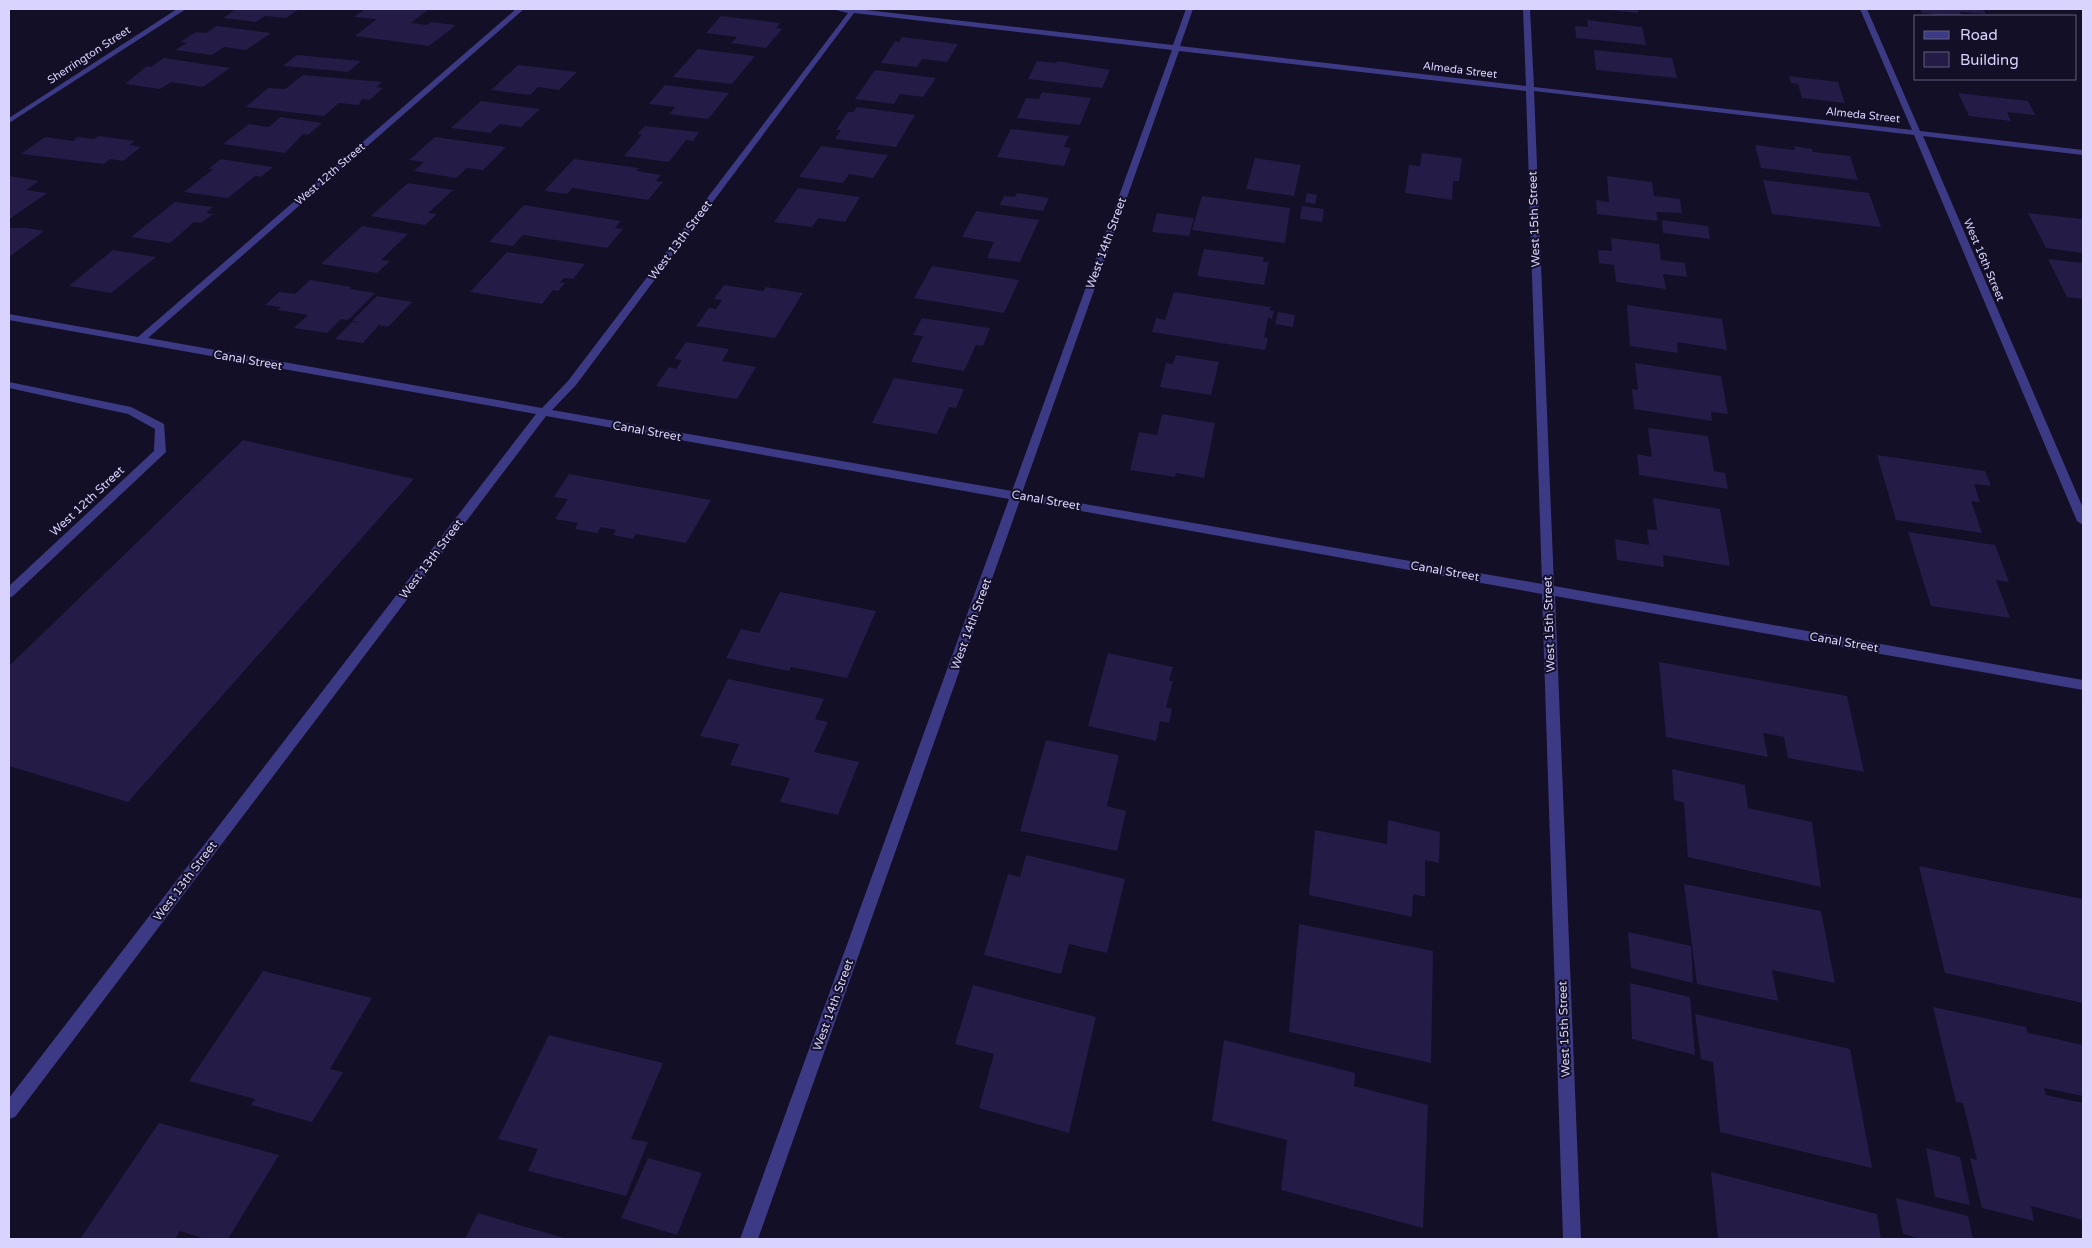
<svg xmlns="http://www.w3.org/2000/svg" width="2092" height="1248" viewBox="0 0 2092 1248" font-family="'Varela Round',sans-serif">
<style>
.building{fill:#241b47}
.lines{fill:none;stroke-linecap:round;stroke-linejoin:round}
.minor{fill:#3d3a85;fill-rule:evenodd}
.labels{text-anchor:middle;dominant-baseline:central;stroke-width:4;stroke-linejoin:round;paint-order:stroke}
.far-street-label{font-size:11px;fill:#d9d4ff;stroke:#130f26}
.street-label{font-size:12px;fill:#d9d4ff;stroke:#130f26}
</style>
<rect width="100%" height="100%" fill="#130f26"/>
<g class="building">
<path d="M236,9H299L286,18L265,16L256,22L223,18Z"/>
<path d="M365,9H429L411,23L427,25L431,22L456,25L429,46L355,36L377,19L354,17Z"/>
<path d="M1610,9H1638V13L1610,10Z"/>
<path d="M1920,9H1983L1986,14L1960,12L1962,16H1947L1922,13Z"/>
<path d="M721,16L780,23L776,28L782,29L766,48L731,43L737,37L706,33Z"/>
<path d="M1587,20L1642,27L1646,45L1576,38L1575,26L1588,27Z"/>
<path d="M217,26L271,33L246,50L224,47L212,55L175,50L187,43L180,42L196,32L206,33Z"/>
<path d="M902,37L958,44L947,62L922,59L917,67L881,63L895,41L899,42Z"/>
<path d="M698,49L755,56L732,84L673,77Z"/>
<path d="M1594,50L1672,58L1677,78L1596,70Z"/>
<path d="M297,55L361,61L348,72L283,66Z"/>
<path d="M164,58L230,68L203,87L171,82L160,89L125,84L147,66L151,67Z"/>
<path d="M1037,61L1056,63L1057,61L1110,70L1102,88L1028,79Z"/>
<path d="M518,65L577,72L559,90L538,87L530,95L491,90Z"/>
<path d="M875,70L936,78L923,97L900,94L894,104L855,99Z"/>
<path d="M303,75L382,82L376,87L383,88L370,100L363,99L358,105L339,103L324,116L246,107L268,88L285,89Z"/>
<path d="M1789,76L1838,82L1845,103L1802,98L1798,84L1791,83Z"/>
<path d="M665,85L729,93L708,119L669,114L675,107L649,104Z"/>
<path d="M1042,92L1091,98L1080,125L1017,118L1026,98L1039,99Z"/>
<path d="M1958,93L2028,101L2035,115L2007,112L2011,121L1969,116Z"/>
<path d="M481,101L540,109L521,127L500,124L490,133L451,128Z"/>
<path d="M857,107L915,115L896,147L835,139L841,130H836L848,112H853Z"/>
<path d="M280,117L322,123L308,135L303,134L285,153L223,144L249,124L269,127Z"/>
<path d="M645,126L699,132L693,141L686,140L669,162L624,156L642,135L637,134Z"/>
<path d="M1011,129L1069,136L1064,147L1071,148L1064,166L997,157Z"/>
<path d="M99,136L135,141L129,145L141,147L123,161L110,159L104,164L21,154L45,137L73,141L78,137L94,139Z"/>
<path d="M435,137L506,147L483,170L467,168L456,178L414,171L424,162L409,160Z"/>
<path d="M1755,145L1795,150L1794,146L1812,149L1813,152L1850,156L1858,180L1761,168Z"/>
<path d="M821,146L888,155L873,178L849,174L843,183L799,177Z"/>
<path d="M1422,153L1462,158L1459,181H1453L1452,200L1405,193L1409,165L1420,166Z"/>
<path d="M1255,158L1301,165L1294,196L1246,189Z"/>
<path d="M221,159L273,167L261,177L255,176L228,198L184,192L213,169H208Z"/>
<path d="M574,159L639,168L636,171L661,175L656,181L663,182L648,200L572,188L567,194L544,191Z"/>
<path d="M9,176L39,181L26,190L47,193L11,218H9Z"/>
<path d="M1607,176L1652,182L1654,196L1680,199L1682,213L1656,212L1658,221L1597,214L1596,200L1609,202Z"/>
<path d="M1763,180L1869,193L1881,227L1772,214Z"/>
<path d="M408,183L453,190L428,213L437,214L425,225L371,216Z"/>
<path d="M798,188L860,197L845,222L818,218L812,227L774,222Z"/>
<path d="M1017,193L1049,198L1043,211L1000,205L1004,196L1015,197Z"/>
<path d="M1307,193L1317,195L1315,204L1305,202Z"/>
<path d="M1202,196L1290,208L1285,243L1192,230Z"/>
<path d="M175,202L213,207L206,213L213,214L201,223L194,222L170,243L131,237Z"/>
<path d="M524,205L621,221L615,228L623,229L607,248L523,235L513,246L489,242Z"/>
<path d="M1302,206L1324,209L1322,222L1300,219Z"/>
<path d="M976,211L1039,220L1020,262L987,258L994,242L962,237Z"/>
<path d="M1157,213L1194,218L1189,236L1152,232Z"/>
<path d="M2028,213L2083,219V253L2046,248Z"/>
<path d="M1662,220L1708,226L1710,239L1663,233Z"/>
<path d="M362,226L408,234L381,260L390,261L377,273L321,264Z"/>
<path d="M9,228H27L44,231L9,257Z"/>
<path d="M1611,238L1659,244L1661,260L1685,263L1687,277L1663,274L1666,289L1616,282L1614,265L1599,263L1598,250L1612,251Z"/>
<path d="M1204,249L1264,257L1263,262H1269L1264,285L1197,276Z"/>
<path d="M113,250L156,257L111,293L69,286Z"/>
<path d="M507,252L585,264L573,279L564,278L560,282L565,283L558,291L553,290L542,304L470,292Z"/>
<path d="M2048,259L2083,263V299L2067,297Z"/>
<path d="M932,266L1019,280L1004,313L914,298Z"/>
<path d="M310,280L351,287L350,289L375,293L348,320L341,319L327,333L294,328L308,315L278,310L281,307L265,305L279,292L295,294Z"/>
<path d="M724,285L763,291L766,287L803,293L775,338L696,326L709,308L716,309L722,300L714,299Z"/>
<path d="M1174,292L1271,307L1269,310L1274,311L1272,319L1268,318L1264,337L1268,338L1265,350L1152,332L1156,318L1165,320Z"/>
<path d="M377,296L412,302L388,327L379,325L363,343L335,339L352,322L362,323L352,321Z"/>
<path d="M1627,305L1722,319L1727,350L1677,342L1678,353L1630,346Z"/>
<path d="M1278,312L1295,315L1293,327L1275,324Z"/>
<path d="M922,318L990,328L983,346L976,345L964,371L911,362L923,336L913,335Z"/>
<path d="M686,342L729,349L722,361L756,367L737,399L656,386L669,367L676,369L682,360L674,359Z"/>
<path d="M1176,355L1219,362L1211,395L1160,387L1166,363L1173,364Z"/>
<path d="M1635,363L1721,376L1728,414L1711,412L1712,421L1634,409L1632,389L1638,390Z"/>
<path d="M894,378L964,389L956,408L949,407L937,434L872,423Z"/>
<path d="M1162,414L1215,423L1204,478L1176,473L1175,477L1130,470L1139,432L1157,435Z"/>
<path d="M1648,428L1708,436L1714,471L1725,473L1728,489L1639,475L1637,454L1652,457Z"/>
<path d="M243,440L414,479L128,802L9,766V666Z"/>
<path d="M1877,455L1985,471L1991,486L1974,484L1980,502L1971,501L1982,533L1896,520Z"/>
<path d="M569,474L711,500L686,543L636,534L633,539L613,535L616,530L601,527L597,533L575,529L578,523L555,519L568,499L554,497Z"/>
<path d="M1653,498L1720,509L1730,566L1663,555L1664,567L1617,560L1615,539L1649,545L1647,529L1657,530Z"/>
<path d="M1908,532L1995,545L2009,582L1996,580L2010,618L1931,606Z"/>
<path d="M780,592L876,611L847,678L791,667L789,671L726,658L741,629L759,633Z"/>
<path d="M1108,653L1173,667L1169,681H1173L1166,707L1172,709L1169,723L1160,721L1156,741L1088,726Z"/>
<path d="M1659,662L1847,696L1864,772L1788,758L1784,737L1763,733L1768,757L1666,737Z"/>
<path d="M728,679L824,699L815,719L828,722L814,752L859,762L838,815L780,802L790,778L730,765L739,744L700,736Z"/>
<path d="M1046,740L1119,755L1107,806L1126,811L1117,851L1020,831Z"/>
<path d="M1672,769L1745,785L1748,808L1812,822L1821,887L1688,857L1684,803L1674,800Z"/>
<path d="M1388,820L1440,832L1439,863L1425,860V897L1413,894L1412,917L1309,895L1315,830L1387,844Z"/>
<path d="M1026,855L1125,879L1107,953L1069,944L1061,974L984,955L1008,874L1020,877Z"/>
<path d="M1919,866L2083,899V1003L1945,973Z"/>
<path d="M1684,884L1821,911L1835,983L1772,970L1778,1001L1697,984Z"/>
<path d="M1299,924L1433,951L1431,1063L1289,1032Z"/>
<path d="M1628,932L1691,946L1693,983L1631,968Z"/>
<path d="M263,971L372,998L330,1069L343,1072L312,1122L251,1105L255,1099L189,1081Z"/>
<path d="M1630,983L1690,997L1695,1055L1632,1039Z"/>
<path d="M973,985L1096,1017L1069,1133L979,1108L994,1054L955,1044Z"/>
<path d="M1933,1007L2026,1027L2028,1033L2083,1045V1096L2044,1088L2046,1095L2083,1103V1220L2031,1206L2034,1221L1982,1208L1970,1158L1977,1160L1963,1103L1956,1102Z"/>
<path d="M1695,1014L1850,1049L1872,1168L1720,1132L1713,1062L1701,1059Z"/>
<path d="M549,1035L663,1063L631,1139L648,1142L626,1196L528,1171L538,1149L498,1139Z"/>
<path d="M1224,1040L1355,1073L1354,1086L1428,1105L1423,1228L1281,1190L1287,1140L1212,1121Z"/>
<path d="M159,1123L279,1155L228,1239H205L180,1231L175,1239H80Z"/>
<path d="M1926,1148L1960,1157L1970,1205L1935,1197Z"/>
<path d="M648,1158L702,1173L677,1235L621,1218Z"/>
<path d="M1711,1172L1877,1214L1881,1239H1718Z"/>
<path d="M1896,1198L1968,1216L1973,1239H1921L1903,1234Z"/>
<path d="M478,1213L568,1239H465Z"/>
</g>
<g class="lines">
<g class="minor">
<path d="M177,9H186L9,123V118Z"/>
<path d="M516,9H524L148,338L542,408L568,381L848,13L832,9H857L1173,45L1186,9H1193L1180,46L1526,86L1523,9H1530L1534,87L1912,130L1860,9H1867L1920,131L2083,150V155L1923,136L2083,508V525L2077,521L1914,135L1534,91L1554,586L2083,680V690L1555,596L1581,1239H1563L1542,594L1020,500L758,1239H740L1009,499L546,416L15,1117L9,1119V1098L536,414L9,320V314L138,337ZM854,13L1172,50L1012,491L552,410L576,385ZM1179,51L1526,91L1542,584L1022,493Z"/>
<path d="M9,382L131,407L164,424L166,452L13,596L9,598V586L154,451L155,429L128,414L9,388Z"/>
</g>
</g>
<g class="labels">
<g class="far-street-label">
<text transform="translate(89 55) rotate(-33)">Sherrington Street</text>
<text transform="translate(1460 70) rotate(7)">Almeda Street</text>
<text transform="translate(1863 115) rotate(6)">Almeda Street</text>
<text transform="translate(330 174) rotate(-41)">West 12th Street</text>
<text transform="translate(1984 260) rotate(67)">West 16th Street</text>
</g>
<g class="street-label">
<text transform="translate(1534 219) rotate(-92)">West 15th Street</text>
<text transform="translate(680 240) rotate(-53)">West 13th Street</text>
<text transform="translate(1106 243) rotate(-70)">West 14th Street</text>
<text transform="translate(248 360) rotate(10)">Canal Street</text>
<text transform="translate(647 431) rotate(10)">Canal Street</text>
<text transform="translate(1046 500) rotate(10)">Canal Street</text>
<text transform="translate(87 501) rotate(-43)">West 12th Street</text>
<text transform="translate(431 559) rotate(-53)">West 13th Street</text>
<text transform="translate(1445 571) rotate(10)">Canal Street</text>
<text transform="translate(971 624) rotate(-70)">West 14th Street</text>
<text transform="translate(1549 624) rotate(-92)">West 15th Street</text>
<text transform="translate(1844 642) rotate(10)">Canal Street</text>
<text transform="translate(185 881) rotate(-53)">West 13th Street</text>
<text transform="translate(833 1005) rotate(-70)">West 14th Street</text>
<text transform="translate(1564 1029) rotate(-92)">West 15th Street</text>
</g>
</g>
<rect width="2092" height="1248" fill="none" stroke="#d9d4ff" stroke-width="20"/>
<rect x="1914" y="15" width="162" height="65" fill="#130f26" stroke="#625e7d"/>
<rect x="1924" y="31" width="25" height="8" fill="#3d3a85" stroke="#625e7d"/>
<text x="1960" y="40" font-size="15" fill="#d9d4ff">Road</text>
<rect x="1924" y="52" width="25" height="15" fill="#241b47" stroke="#625e7d"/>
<text x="1960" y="65" font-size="15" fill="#d9d4ff">Building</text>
</svg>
